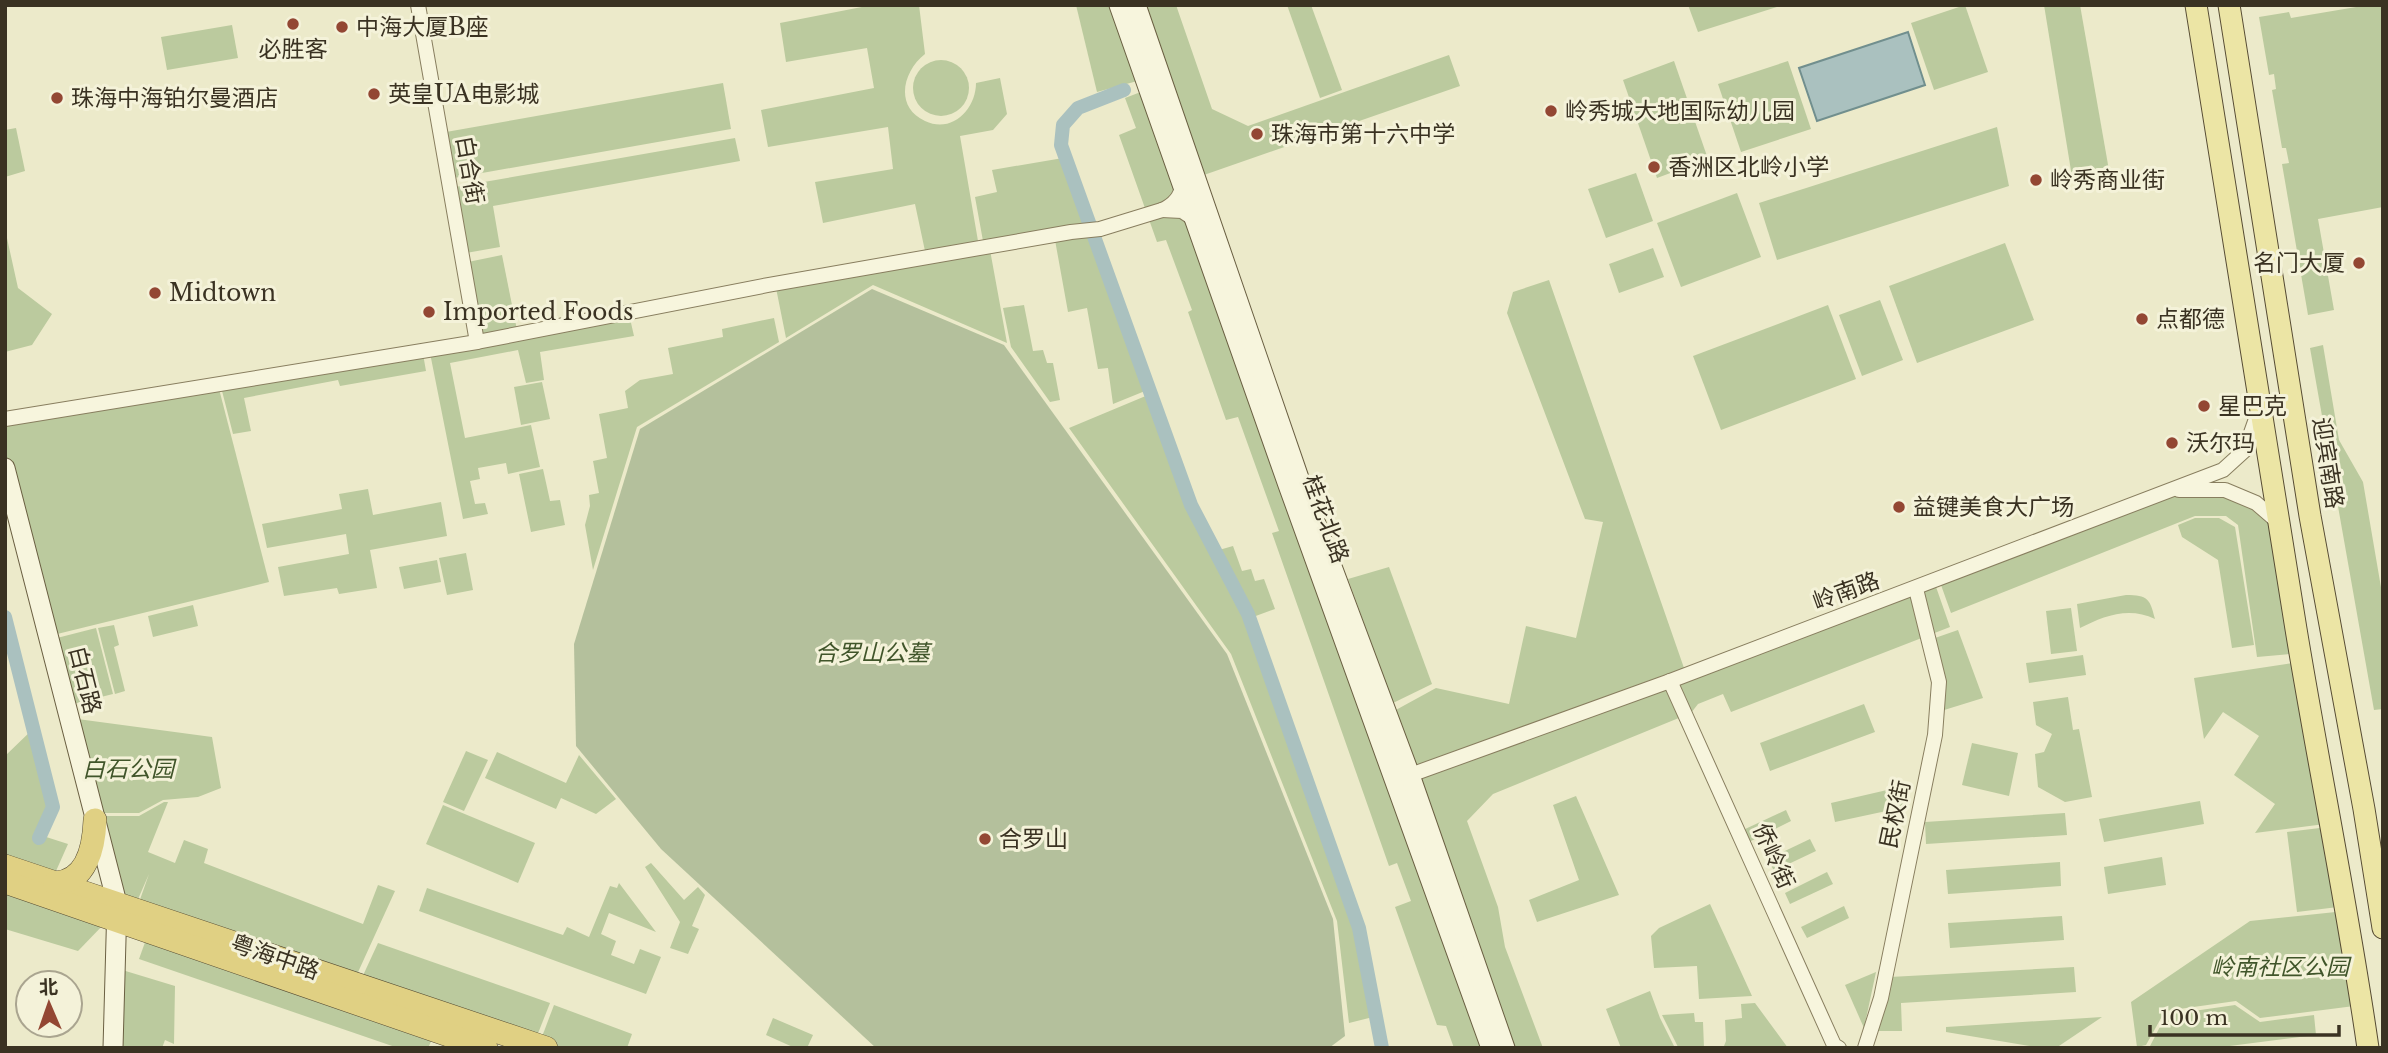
<svg xmlns="http://www.w3.org/2000/svg" width="2388" height="1053" viewBox="0 0 2388 1053" font-family="'Libre Baskerville','Noto Sans SC',serif">
<style>
.green{fill:#bbca9e}
.cemetery{fill:#b4c09c}
.water{fill:#aac1bf;stroke:#718f8e;stroke-width:2}
.lines{fill:none;stroke-linecap:round;stroke-linejoin:round}
.canal{stroke:#aac1bf;stroke-width:14}
.minor-casing{stroke:#887e5f;stroke-width:16}
.secondary-casing{stroke:#6a5f42;stroke-width:21}
.primary-casing{stroke:#564b33;stroke-width:23}
.trunk-casing{stroke:#564b33;stroke-width:24}
.minor{stroke:#f7f5dd;stroke-width:14}
.secondary{stroke:#f7f5dd;stroke-width:19}
.primary{stroke:#ece5a5;stroke-width:21}
.trunk{stroke:#e0d083;stroke-width:23}
.poi-dot{fill:#934733;stroke:#f4f2d9;stroke-width:2.5}
.labels{text-anchor:middle;dominant-baseline:central;stroke-width:6;stroke-linejoin:round;paint-order:stroke}
.poi-label{font-size:23px;fill:#3a3222;stroke:#f4f2d9;text-anchor:start}
.street-label{font-size:23px;fill:#3a3222;stroke:#f4f2d9}
.park-label{font-size:23px;font-style:italic;fill:#40552a;stroke:#f4f2d9}
</style>
<rect width="100%" height="100%" fill="#eceaca"/>
<g class="green">
<path d="M872,5H919L925,54C903,71 894,107 925,121C952,134 976,109 976,83L1000,78L1007,114L993,130L960,136L978,241L925,251L915,204L823,223L815,182L893,169L888,127L768,147L761,110L874,88L867,48L786,62L780,23Z"/>
<path d="M1076,5H1115L1141,80L1097,92Z"/>
<path d="M1141,5H1176L1212,109L1248,126L1449,55L1460,86L1201,176Z"/>
<path d="M1287,5H1311L1342,90L1320,98Z"/>
<path d="M1688,5H1783L1698,32Z"/>
<path d="M1965,5L1988,72L1934,90L1911,23Z"/>
<path d="M2044,5H2080L2110,176L2073,183Z"/>
<path d="M2368,5H2383V207L2318,219L2334,310L2308,315L2282,164L2289,163L2286,148H2282L2272,90L2276,89L2274,74L2269,75L2259,17L2289,12L2291,18Z"/>
<path d="M232,25L238,58L167,70L161,37Z"/>
<circle cx="941" cy="88" r="28"/>
<path d="M1674,61L1708,159L1657,178L1623,80Z"/>
<path d="M1788,61L1811,129L1741,152L1718,84Z"/>
<path d="M723,83L731,129L454,178L446,132Z"/>
<path d="M1146,90L1487,1048H1454L1446,1026L1437,1025L1395,907L1411,901L1397,863L1389,866L1272,533L1279,531L1238,417L1226,420L1188,312L1192,310L1166,240L1157,242L1119,135L1136,128L1125,98Z"/>
<path d="M1997,127L2009,186L1777,260L1759,203Z"/>
<path d="M16,128L25,171L5,177V130Z"/>
<path d="M735,138L740,161L493,206L500,247L466,253L455,187Z"/>
<path d="M1063,158L1085,224L983,241L975,197L997,192L992,170Z"/>
<path d="M1636,173L1653,221L1606,238L1588,189Z"/>
<path d="M1737,193L1761,257L1681,287L1657,223Z"/>
<path d="M5,229L18,288L52,314L32,345L5,352Z"/>
<path d="M1089,234L1145,391L1113,404L1108,368L1098,369L1087,308L1068,312L1055,240Z"/>
<path d="M2005,243L2034,320L1917,363L1889,286Z"/>
<path d="M1653,248L1664,277L1619,293L1609,264Z"/>
<path d="M990,250L1007,343L873,285L786,338L776,288Z"/>
<path d="M502,255L517,330L483,337L468,262Z"/>
<path d="M1549,280L1684,668L1415,766L1394,711L1436,688L1509,704L1526,626L1576,638L1603,522L1585,519L1507,313L1513,292Z"/>
<path d="M1880,300L1903,360L1862,376L1839,315Z"/>
<path d="M1024,305L1033,351L1043,350L1047,363H1053L1060,400L1050,402L1011,347L1003,308Z"/>
<path d="M1828,305L1856,379L1721,430L1693,356Z"/>
<path d="M629,314L634,336L540,352L544,380L526,383L518,350L450,363L465,438L531,425L540,467L508,474L506,463L478,468L480,479L470,481L475,504L485,503L488,514L463,519L430,353Z"/>
<path d="M774,318L779,342L637,427L593,570L585,525L590,506L589,495L599,493L593,461L607,458L599,414L628,408L625,391L640,380L673,374L668,348L723,337L722,329Z"/>
<path d="M2323,345L2339,440L2363,482L2383,599V709L2374,710L2310,348Z"/>
<path d="M423,354L426,371L340,386L338,380L244,398L251,431L233,434L221,387Z"/>
<path d="M542,382L550,419L521,425L514,387Z"/>
<path d="M218,385L269,582L49,636L5,467V420Z"/>
<path d="M1148,395L1187,503L1246,613L1357,930L1373,1017L1349,1023L1337,921L1231,654L1069,428Z"/>
<path d="M543,469L550,501L560,500L565,525L531,532L519,474Z"/>
<path d="M368,489L373,515L441,502L447,536L370,550L377,588L339,594L337,588L284,596L278,567L349,554L346,534L267,548L262,524L342,509L339,494Z"/>
<path d="M2172,495C2220,496 2235,493 2274,525L2290,654L2257,657L2238,525L2226,516H2195L1951,613L1941,585Z"/>
<path d="M2195,518H2219L2235,527L2254,645L2232,648L2218,560L2182,537L2178,525Z"/>
<path d="M1233,546L1242,571L1251,569L1255,581L1264,579L1275,609L1253,617L1219,550Z"/>
<path d="M466,553L473,590L447,595L439,558Z"/>
<path d="M437,560L441,582L404,589L399,567Z"/>
<path d="M1389,567L1432,684L1393,703L1348,579Z"/>
<path d="M1935,584L1950,627L1731,712L1723,694L1698,704L1691,713L1493,794L1467,821L1498,907L1505,947L1543,1048H1510L1415,778Z"/>
<path d="M2126,595C2148,595 2150,599 2155,619C2129,606 2103,616 2080,628L2077,604Z"/>
<path d="M193,605L198,626L153,637L148,616Z"/>
<path d="M2071,608L2077,651L2051,654L2046,611Z"/>
<path d="M114,625L119,645L114,647L125,691L115,694L98,628Z"/>
<path d="M96,628L113,694L69,705L53,639Z"/>
<path d="M1958,630L1983,698L1941,711L1945,676L1935,638Z"/>
<path d="M2083,655L2086,675L2029,683L2026,663Z"/>
<path d="M2293,663L2325,824L2255,833L2275,804L2234,775L2259,736L2223,712L2204,739L2194,678Z"/>
<path d="M2068,697L2073,730L2079,729L2092,797L2065,802L2038,787L2035,754L2044,752L2052,734L2036,725L2033,702Z"/>
<path d="M1864,704L1875,732L1770,771L1760,743Z"/>
<path d="M70,718L212,737L221,788L198,797L163,800L139,813H94Z"/>
<path d="M33,729L52,807L40,835L68,844L52,880L5,864V756Z"/>
<path d="M1972,743L2018,753L2009,796L1962,785Z"/>
<path d="M466,751L488,760L464,811L443,802Z"/>
<path d="M497,752L566,783L579,755L616,799L596,814L561,798L556,809L485,778Z"/>
<path d="M1900,787L1905,807L1835,822L1831,803Z"/>
<path d="M1576,796L1619,895L1537,922L1529,900L1579,880L1553,805Z"/>
<path d="M2200,801L2204,824L2104,842L2099,819Z"/>
<path d="M164,802H168L148,852L175,863L184,840L208,849L204,863L363,924L378,885L395,891L354,981L137,908L149,874L135,906L119,900L97,816H139Z"/>
<path d="M443,805L535,843L518,883L426,844Z"/>
<path d="M1786,810L1791,821L1749,842L1743,830Z"/>
<path d="M2065,813L2067,835L1926,844L1925,822Z"/>
<path d="M2328,827L2338,907L2297,912L2287,832Z"/>
<path d="M1810,839L1816,851L1774,871L1768,859Z"/>
<path d="M2162,857L2166,885L2108,894L2104,867Z"/>
<path d="M2060,862L2061,886L1948,894L1946,870Z"/>
<path d="M651,863L684,900L698,887L705,895L692,926L699,929L688,954L670,948L680,922L645,867Z"/>
<path d="M1827,872L1833,884L1790,904L1785,893Z"/>
<path d="M619,883L656,932L609,913L601,934L616,941L611,955L634,964L640,949L661,957L646,994L419,911L427,888L563,935L567,927L589,937L610,886L617,888Z"/>
<path d="M5,887L105,923L78,951L5,929Z"/>
<path d="M1710,904L1752,996L1699,999L1697,966L1654,968L1651,936L1659,928Z"/>
<path d="M1844,906L1849,918L1807,938L1801,927Z"/>
<path d="M2345,911L2362,1005L2260,1018L2236,1001L2165,1011L2146,1045L2137,1047L2131,1002L2250,921Z"/>
<path d="M2062,916L2064,940L1950,948L1948,923Z"/>
<path d="M148,934L435,1033L428,1048H398L139,959Z"/>
<path d="M378,943L550,1003L535,1041L360,982Z"/>
<path d="M2074,967L2076,992L1901,1003L1902,1031H1877L1890,977Z"/>
<path d="M119,969L175,986L174,1044L165,1040L162,1048H117Z"/>
<path d="M1876,972L1864,1028L1845,985Z"/>
<path d="M1650,991L1660,1018L1675,1048H1621L1606,1009Z"/>
<path d="M1755,1003L1788,1048L1724,1046L1726,1041L1725,1020L1742,1018L1741,1004Z"/>
<path d="M554,1005L632,1034L627,1048H554L540,1042Z"/>
<path d="M2235,1005L2260,1022L2314,1015L2316,1035L2214,1048H2149L2166,1015Z"/>
<path d="M1694,1013L1695,1022H1703L1704,1048L1678,1047L1662,1015Z"/>
<path d="M2102,1017L2056,1048H2041L1946,1032V1027Z"/>
<path d="M773,1018L813,1035L807,1048H795L766,1035Z"/>
</g>
<path class="cemetery" d="M872,289L1004,345L1227,654L1333,919L1345,1036L1329,1048H876L661,849L576,746L574,644L640,429Z"/>
<path class="water" d="M1908,32L1925,85L1817,121L1799,68Z"/>
<g class="lines">
<g class="canal">
<path d="M1124,90L1078,108L1063,125L1061,145L1191,505L1248,614L1359,928L1382,1048"/>
<path d="M5,617L53,807L39,838"/>
</g>
<defs>
<g id="minor">
<path d="M418,5L477,342"/>
<path d="M1182,185C1181,198 1173,205 1162,210L1182,211L1194,219"/>
<path d="M5,419L477,342L768,285L1071,232L1100,229L1162,210"/>
<path d="M2179,490H2225L2256,503L2278,522"/>
<path d="M1670,681L1834,1045L1839,1048"/>
<path d="M1402,778L1670,681L2223,470L2245,450L2258,413"/>
<path d="M1865,1048L1881,998L1935,735L1939,682L1916,589"/>
</g>
<g id="secondary">
<path d="M1119,5L1288,485L1491,1048"/>
<path d="M1136,5L1300,481L1410,775L1505,1048"/>
<path d="M5,468L117,903L113,1048"/>
</g>
<g id="primary">
<path d="M2196,5C2230,213 2261,422 2296,629C2319,769 2348,908 2368,1048"/>
<path d="M2229,5L2310,516L2364,809L2383,928"/>
</g>
<g id="trunk">
<path d="M5,866L546,1048"/>
<path d="M5,882L486,1048"/>
<path d="M55,883C87,882 94,846 95,820"/>
</g>
</defs>
<use href="#minor" class="minor-casing"/>
<use href="#secondary" class="secondary-casing"/>
<use href="#primary" class="primary-casing"/>
<use href="#trunk" class="trunk-casing"/>
<use href="#minor" class="minor"/>
<use href="#secondary" class="secondary"/>
<use href="#primary" class="primary"/>
<use href="#trunk" class="trunk"/>
</g>
<g class="poi-dot">
<circle cx="293" cy="24" r="7"/>
<circle cx="342" cy="27" r="7"/>
<circle cx="374" cy="94" r="7"/>
<circle cx="57" cy="98" r="7"/>
<circle cx="1551" cy="111" r="7"/>
<circle cx="1257" cy="134" r="7"/>
<circle cx="1654" cy="167" r="7"/>
<circle cx="2036" cy="180" r="7"/>
<circle cx="2359" cy="263" r="7"/>
<circle cx="155" cy="293" r="7"/>
<circle cx="429" cy="312" r="7"/>
<circle cx="2142" cy="319" r="7"/>
<circle cx="2204" cy="406" r="7"/>
<circle cx="2172" cy="443" r="7"/>
<circle cx="1899" cy="507" r="7"/>
<circle cx="985" cy="839" r="7"/>
</g>
<g class="labels">
<g class="poi-label">
<text x="356" y="27">中海大厦B座</text>
<text x="293" y="49" text-anchor="middle">必胜客</text>
<text x="388" y="94">英皇UA电影城</text>
<text x="71" y="98">珠海中海铂尔曼酒店</text>
<text x="1565" y="111">岭秀城大地国际幼儿园</text>
<text x="1271" y="134">珠海市第十六中学</text>
<text x="1668" y="167">香洲区北岭小学</text>
<text x="2050" y="180">岭秀商业街</text>
<text x="2345" y="263" text-anchor="end">名门大厦</text>
<text x="169" y="293">Midtown</text>
<text x="443" y="312">Imported Foods</text>
<text x="2156" y="319">点都德</text>
<text x="2218" y="406">星巴克</text>
<text x="2186" y="443">沃尔玛</text>
<text x="1913" y="507">益键美食大广场</text>
<text x="999" y="839">合罗山</text>
</g>
<g class="street-label">
<text transform="translate(470 170) rotate(80)">白合街</text>
<text transform="translate(2328 463) rotate(81)">迎宾南路</text>
<text transform="translate(1326 519) rotate(70)">桂花北路</text>
<text transform="translate(1846 591) rotate(-20)">岭南路</text>
<text transform="translate(85 680) rotate(76)">白石路</text>
<text transform="translate(1895 814) rotate(-78)">民权街</text>
<text transform="translate(1774 856) rotate(66)">侨岭街</text>
<text transform="translate(275 957) rotate(19)">粤海中路</text>
</g>
<g class="park-label">
<text x="872" y="653">合罗山公墓</text>
<text x="128" y="769">白石公园</text>
<text x="2280" y="967">岭南社区公园</text>
</g>
</g>
<rect width="2388" height="1053" fill="none" stroke="#3a3222" stroke-width="14"/>
<g transform="translate(49 1004) rotate(358)"><circle r="33" fill="#f4f2d9" stroke="#aaa590" stroke-width="2"/>
<path d="M0-5L12 26L0 18L-12 26Z" fill="#934733"/>
<text y="-10" font-size="19" font-weight="bold" text-anchor="middle" fill="#3a3222">北</text>
</g>
<path d="M2150 1025v10h189v-10" fill="none" stroke="#3a3222" stroke-width="3.5"/>
<text x="2160" y="1025" font-size="21" fill="#3a3222" stroke="#f4f2d9" stroke-width="5" paint-order="stroke">100 m</text>
</svg>
